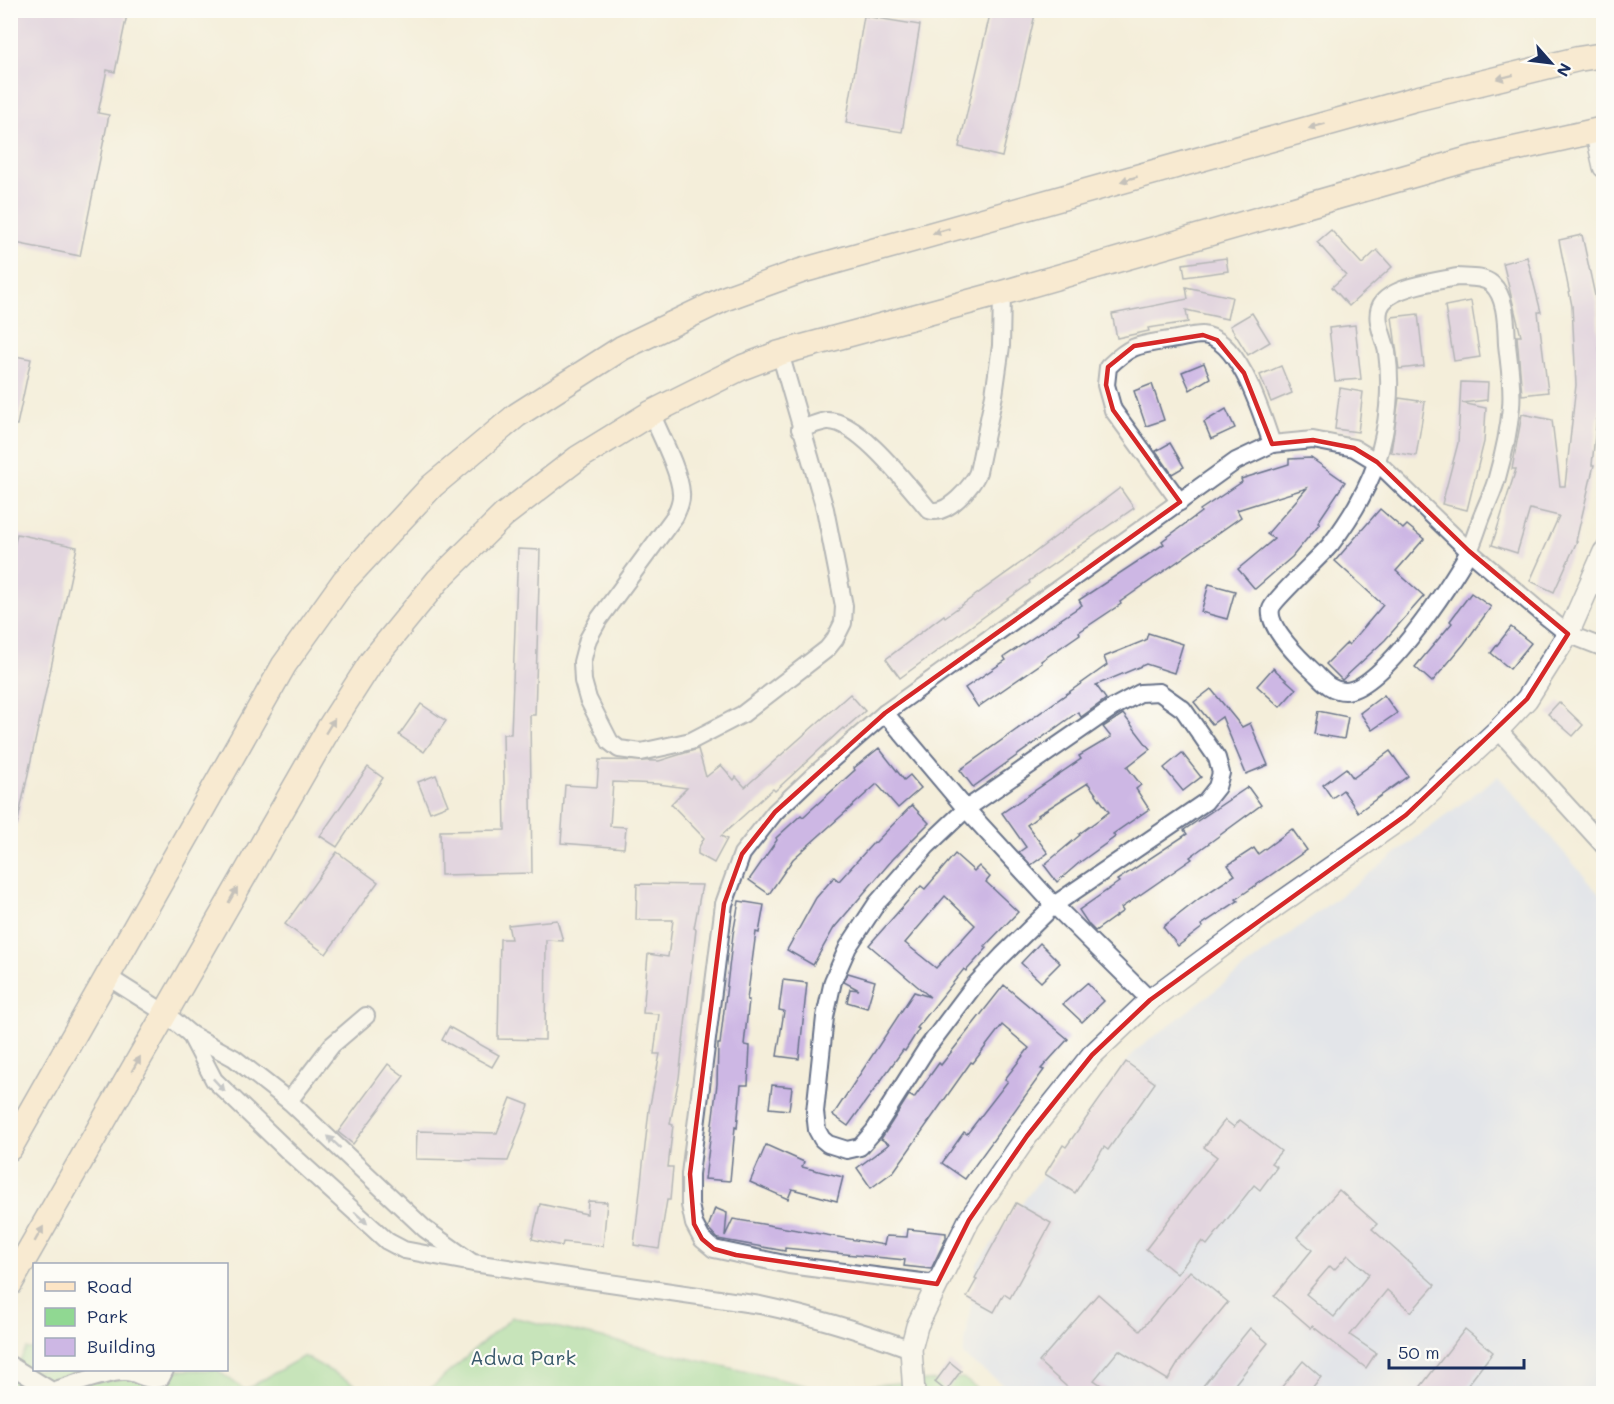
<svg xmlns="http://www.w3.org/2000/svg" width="1614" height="1404" viewBox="0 0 1614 1404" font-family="Mali,sans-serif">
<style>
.built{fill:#cfdafa}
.green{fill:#90d892;stroke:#568478;stroke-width:1.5}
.building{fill:#cdb7e4;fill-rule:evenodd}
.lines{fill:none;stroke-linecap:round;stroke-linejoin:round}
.minor-casing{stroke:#677289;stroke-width:20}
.tertiary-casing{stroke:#677289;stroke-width:24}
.secondary-casing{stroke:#677289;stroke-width:27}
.minor{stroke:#fff;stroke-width:16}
.tertiary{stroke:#fff;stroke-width:21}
.secondary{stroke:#fde5c5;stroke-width:24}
.oneway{fill:#8c8a92}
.oneway2{fill:#8d97ae}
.marked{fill:none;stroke:#d62828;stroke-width:4.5;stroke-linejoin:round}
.labels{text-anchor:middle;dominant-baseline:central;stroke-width:4.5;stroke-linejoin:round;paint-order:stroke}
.park-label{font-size:20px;fill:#38596b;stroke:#fdfcf7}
</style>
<rect width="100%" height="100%" fill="#fdfcf7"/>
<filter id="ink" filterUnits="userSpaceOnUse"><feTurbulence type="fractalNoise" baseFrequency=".0167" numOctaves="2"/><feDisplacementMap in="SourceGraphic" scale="12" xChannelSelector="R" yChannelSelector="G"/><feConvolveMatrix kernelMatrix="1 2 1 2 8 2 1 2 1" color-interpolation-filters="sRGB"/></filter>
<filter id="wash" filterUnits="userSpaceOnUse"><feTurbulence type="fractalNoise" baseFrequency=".008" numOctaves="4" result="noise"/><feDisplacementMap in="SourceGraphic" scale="24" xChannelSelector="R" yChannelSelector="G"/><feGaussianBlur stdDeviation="1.35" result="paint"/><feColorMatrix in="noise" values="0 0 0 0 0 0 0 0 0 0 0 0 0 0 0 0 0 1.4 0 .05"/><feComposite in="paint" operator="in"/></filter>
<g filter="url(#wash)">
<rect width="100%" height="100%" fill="#f4eeda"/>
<path class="built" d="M1498,776L1603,898V1393H1015L963,1356L977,1264L1135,1051Z"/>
<g class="green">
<path d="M512,1317L821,1389L963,1378L983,1393L424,1394Z"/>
<path d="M26,1349H34V1370H217L245,1390L304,1356L370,1393L11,1394V1377Z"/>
</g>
<g id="blocks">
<g class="building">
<path d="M10,10H128L115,72L107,70L98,113L109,115L80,256L10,242Z"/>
<path d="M991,10H1036L1002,157L959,147Z"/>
<path d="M864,16L920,25L902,132L846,123Z"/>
<path d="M1331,230L1362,264L1377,250L1392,267L1349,306L1332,287L1346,275L1317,242Z"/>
<path d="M1582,235L1597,305L1602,393L1599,417L1597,416L1592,465H1594L1576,541H1577L1554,592L1530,581L1559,516L1530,509L1517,553L1492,545L1516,469H1512L1522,414L1552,420L1560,486H1565L1576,385L1572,306L1559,240Z"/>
<path d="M1527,257L1541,312H1538L1548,392L1522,395L1517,336H1521L1503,263Z"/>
<path d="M1226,258L1228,271L1185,277L1183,264Z"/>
<path d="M1186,287L1232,297L1227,319L1186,310L1188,322L1148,328L1149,331L1117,338L1112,314L1188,299Z"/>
<path d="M1471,301L1480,357L1454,361L1445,306Z"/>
<path d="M1252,313L1270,342L1248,355L1230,326Z"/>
<path d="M1418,314L1424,366L1399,369L1392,317Z"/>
<path d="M1355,325L1361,379L1335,381L1329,328Z"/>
<path d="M10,355L31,359L17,425H10Z"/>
<path d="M1204,363L1210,378L1190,390L1182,372Z"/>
<path d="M1281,366L1292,393L1271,402L1260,375Z"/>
<path d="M1461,382L1488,383L1487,400L1462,403L1486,408L1484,442L1467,510L1442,504L1458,443Z"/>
<path d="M1152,384L1164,420L1146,426L1134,391Z"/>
<path d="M1340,388L1363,392L1358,432L1335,429Z"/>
<path d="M1399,398L1425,402L1416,456L1391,452Z"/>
<path d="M1226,409L1235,428L1211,439L1204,422Z"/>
<path d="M1170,443L1184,467L1172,474L1156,451Z"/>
<path d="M1311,458L1345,482L1318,522L1320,523L1292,557L1255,589L1238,569L1274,539L1267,534L1307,488L1237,510L1241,517L1120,602L1121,604L1079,632L1080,634L1041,661L1042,663L978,707L965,688L1006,660L1004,657L1082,605L1079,600L1164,544L1162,541L1201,512L1200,510L1242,482L1241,479L1289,464V459Z"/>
<path d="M1120,488L1134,508L1029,581L1030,583L900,678L886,659L944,615L945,617L1026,559Z"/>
<path d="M1380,509L1403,529L1407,525L1424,539L1396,571L1424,596L1385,640L1342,680L1326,664L1347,643L1349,645L1383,605L1335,561Z"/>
<path d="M17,534L77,547L17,825H10V563Z"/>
<path d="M518,549L540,550L535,715H530L532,873L441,875L440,831L505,830L503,734H511Z"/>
<path d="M1209,584L1235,591L1227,619L1201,612Z"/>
<path d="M1471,593L1491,607L1464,644L1432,682L1415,667L1452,623L1450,621Z"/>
<path d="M1511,627L1531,643L1510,669L1491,653Z"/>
<path d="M1148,633L1183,644L1174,673L1146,664L1096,685L1106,699L1081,717L1078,712L973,787L960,770L1107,665L1104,657L1146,640Z"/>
<path d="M1273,668L1296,689L1280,707L1257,686Z"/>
<path d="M1211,689L1242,727L1250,723L1268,765L1246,774L1222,717L1212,724L1194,702Z"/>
<path d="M850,694L865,711L844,729L843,728L775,791L773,789L721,836L727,839L714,863L698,854V849L704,838L671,804L687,788L658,784L613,782L610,826L626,827L624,848L561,843L565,785L597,787L599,760L659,761L698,749L706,777L721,765L734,780L736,777L745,787Z"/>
<path d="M1384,695L1397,713L1372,730L1360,713Z"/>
<path d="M1559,702L1583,725L1573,736L1548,714Z"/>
<path d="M421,704L446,721L424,752L399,735Z"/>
<path d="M1318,711L1348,717L1344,739L1314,734Z"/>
<path d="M1123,714L1150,749L1127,767L1141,785L1136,789L1149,809L1113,834L1115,837L1079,863L1057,882L1044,865L1080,835L1079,834L1109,812L1088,783L1038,815L1039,816L1027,825L1048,853L1031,865L1019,852L1026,847L1002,813L1081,759L1079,756L1111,737L1103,727Z"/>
<path d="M879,748L904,780L910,775L921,788L898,808L877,784L793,859L769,894L749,880L777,840L776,838L801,815L803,817L855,770L854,768Z"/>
<path d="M1390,751L1408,776L1358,812L1343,790L1332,798L1323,785L1346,768L1353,778Z"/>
<path d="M1182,753L1201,777L1183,791L1164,768Z"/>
<path d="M368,767L383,778L337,847L320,836Z"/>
<path d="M436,775L448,805L430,812L418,782Z"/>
<path d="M1248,787L1261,805L1190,857L1192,859L1121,908L1123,911L1095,931L1089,925L1079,910L1119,882L1117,880L1187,834L1184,830Z"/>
<path d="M912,805L929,823L893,859L834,928L813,965L787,950L816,898L834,877L839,881L874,842L875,843Z"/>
<path d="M1292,829L1307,850L1236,899L1238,901L1201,925L1203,927L1178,946L1163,927L1200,898L1235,875L1228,865L1254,848L1258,854Z"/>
<path d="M337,852L378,882L326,954L285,924Z"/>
<path d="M955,854L974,871L979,866L990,877L986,882L1018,912L985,946L987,948L966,971L964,969L917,1028L919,1029L905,1051L903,1050L848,1126L833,1115L914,992L930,997L869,945L921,886L925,889ZM945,896L975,925L936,968L905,943Z"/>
<path d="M637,884L702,885L694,928L696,929L679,1078L670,1124L673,1125L668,1167H673L670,1200H667L659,1249L634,1245L649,1110L660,1054H654L659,1014L643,1013L648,954L668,957L673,920H636Z"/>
<path d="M739,901L764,905L759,933L756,932L747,1000H749L744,1045L750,1046L748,1085H741L737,1128L735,1127L730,1181L705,1179L717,1084L718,1044H720L733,934Z"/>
<path d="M557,920L563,941L546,940L545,1040L498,1039L500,939H511L508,925Z"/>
<path d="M1040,943L1060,963L1041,982L1021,963Z"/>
<path d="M848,973L875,981L867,1008L847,1002L850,989L859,990L844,982Z"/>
<path d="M783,980L807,983L799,1059L777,1056L784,1011L779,1010Z"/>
<path d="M1087,983L1104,1001L1082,1022L1063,1004Z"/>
<path d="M1004,985L1068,1039L1041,1069L1044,1070L965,1179L942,1163L964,1132L967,1134L1008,1081L1005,1079L1029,1048L1002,1025L973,1063L971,1062L894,1171L871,1188L857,1168L889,1144L881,1139L909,1095L914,1098L939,1063L941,1065Z"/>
<path d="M449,1027L499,1055L492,1067L442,1040Z"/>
<path d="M1126,1062L1155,1083L1108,1150L1104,1147L1075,1193L1045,1174L1063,1145L1066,1147Z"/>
<path d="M388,1064L404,1076L353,1144L338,1132Z"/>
<path d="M772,1085L792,1087L789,1110L769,1108Z"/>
<path d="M511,1098L529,1105L508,1161L416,1159L417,1131L497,1133Z"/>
<path d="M1225,1120L1234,1127L1240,1120L1281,1151L1271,1163L1277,1167L1260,1190L1254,1185L1207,1245L1202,1241L1177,1274L1146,1249L1217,1157L1204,1147Z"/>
<path d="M766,1145L804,1162L802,1167L843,1177L837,1201L792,1189L788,1199L750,1182Z"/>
<path d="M1339,1190L1377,1224L1372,1229L1435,1285L1411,1312L1387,1290L1350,1335L1376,1353L1366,1368L1312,1326L1311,1328L1274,1296L1312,1250L1297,1237ZM1348,1255L1369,1274L1334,1317L1306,1294L1330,1266L1334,1270Z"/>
<path d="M588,1201L607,1202L603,1246L563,1242L562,1246L532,1239L540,1204L587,1214Z"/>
<path d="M1016,1203L1051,1223L1010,1298L1004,1294L994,1312L967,1297L977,1279L975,1278Z"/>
<path d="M715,1208L727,1213L725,1236L733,1219L884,1245L886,1236L907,1237L908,1229L946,1233V1238L931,1269L904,1266L905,1260L785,1248V1251L718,1239L708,1228Z"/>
<path d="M1190,1271L1228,1302L1180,1360L1168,1380L1119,1350L1094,1380L1114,1394H1075L1039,1362L1098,1294L1140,1331Z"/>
<path d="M1250,1328L1268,1343L1227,1394H1212L1203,1386Z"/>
<path d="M1465,1329L1493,1352L1461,1394H1415Z"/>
<path d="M1303,1361L1321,1377L1307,1394H1276Z"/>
<path d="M950,1362L961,1371L946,1391L935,1382Z"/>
</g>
</g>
</g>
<g filter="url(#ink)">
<use href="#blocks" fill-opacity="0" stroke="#677289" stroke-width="1.5"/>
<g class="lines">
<defs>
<g id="minor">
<path d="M1457,277C1468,278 1483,276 1492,284C1507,298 1506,326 1507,344C1509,364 1513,387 1511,407C1509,429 1504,453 1498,474C1495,488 1488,501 1483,514C1478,526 1474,541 1468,553C1451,584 1381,691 1345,691C1331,691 1324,682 1315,673C1302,661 1267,628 1271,609C1273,600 1321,556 1331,544C1350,519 1367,491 1377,461C1388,427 1392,387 1387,352C1384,336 1372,316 1383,302C1396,286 1438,281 1457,277Z"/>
<path d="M651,413C660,434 680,472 681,493C682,501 678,509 675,516L599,619L588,639L582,662L583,681L588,699L610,742L619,749L641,752L691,741L743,714L827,649L835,639L843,623L844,606L825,509L780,353"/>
<path d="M800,429C809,427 818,422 827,421C858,419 909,487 929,510C946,517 973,486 978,472L994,395L1001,346L1002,293"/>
<path d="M1180,502L1113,410L1106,385L1108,367C1132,344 1138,345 1170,340C1180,339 1192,335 1202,335C1239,337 1262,415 1272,444"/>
<path d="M1159,692L1183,709L1217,758L1221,773L1217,787L1205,802L1054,905L1002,956L973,987L927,1048L874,1131L860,1147L847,1150L828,1144L822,1139L817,1130L815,1112L825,1017L833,981L848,947L877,903L927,846L966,809L1112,708L1140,693Z"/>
<path d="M885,713L966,809L1054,905L1150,1000"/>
<path d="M1498,730L1604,846"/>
<path d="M108,977L165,1013L190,1034L234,1058L289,1101L425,1229L470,1261"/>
<path d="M190,1034L214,1080L290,1153L387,1241L404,1250L473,1263L760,1305C812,1316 861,1331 911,1349"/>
<path d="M289,1101L332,1045L366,1016"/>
<path d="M937,1284L789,1265L714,1249L702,1239L694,1224L690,1205V1174L724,904L742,854L775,812L813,776L885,713L1236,461L1272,444L1313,440L1354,448L1377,462L1469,551L1543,614L1568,634L1604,648"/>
<path d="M10,1365L52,1391C70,1386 107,1371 125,1372C138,1372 145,1382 161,1378L165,1370"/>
</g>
<g id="tertiary">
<path d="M1596,131L1604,167"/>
<path d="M914,1394L911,1349L917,1326L969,1220L1027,1136L1092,1055L1150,1000L1273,908L1406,815L1498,730L1527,699L1568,634L1604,552"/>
</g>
<g id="secondary">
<path d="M10,1148L284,665L344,581L432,486L517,415L622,348L726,298L801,271L1415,99L1578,59L1604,55"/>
<path d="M10,1284L329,728L372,661L438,580L504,515L578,458L651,413L743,367L780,353L1002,293L1469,159L1604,129"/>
</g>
</defs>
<use href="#minor" class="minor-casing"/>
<use href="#tertiary" class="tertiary-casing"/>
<use href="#secondary" class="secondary-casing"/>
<use href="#minor" class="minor"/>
<use href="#tertiary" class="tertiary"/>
<use href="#secondary" class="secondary"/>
</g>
<defs><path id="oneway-solid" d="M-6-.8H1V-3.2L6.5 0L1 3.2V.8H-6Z" transform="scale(1.5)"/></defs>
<g class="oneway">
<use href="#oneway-solid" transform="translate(1505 77) rotate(166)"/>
<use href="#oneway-solid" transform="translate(1317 126) rotate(164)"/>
<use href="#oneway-solid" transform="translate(1129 179) rotate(164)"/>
<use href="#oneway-solid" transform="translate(941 231) rotate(164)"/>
<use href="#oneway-solid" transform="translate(330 726) rotate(-58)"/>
<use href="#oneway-solid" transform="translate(233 895) rotate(-60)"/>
<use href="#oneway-solid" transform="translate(136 1064) rotate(-60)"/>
<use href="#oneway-solid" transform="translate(39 1234) rotate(-60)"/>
</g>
<g class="oneway2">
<use href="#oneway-solid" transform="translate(219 1085) rotate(47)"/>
<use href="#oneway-solid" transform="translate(334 1142) rotate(-137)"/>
<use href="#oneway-solid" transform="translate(361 1218) rotate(42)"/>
</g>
</g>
<path d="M0 0H1614V1404H0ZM1203,335L1217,340L1244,373L1272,444L1313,440L1354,448L1377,462L1469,551L1568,634L1527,699L1406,815L1150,1000L1092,1055L1027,1136L969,1220L937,1284L736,1255L714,1249L702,1239L694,1224L690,1174L724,904L742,854L775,812L885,713L1180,502L1113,410L1106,385L1108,367L1134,346Z" fill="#f4eeda" fill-opacity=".55" fill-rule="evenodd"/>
<path class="marked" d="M1203,335L1217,340L1244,373L1272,444L1313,440L1354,448L1377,462L1469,551L1568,634L1527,699L1406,815L1150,1000L1092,1055L1027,1136L969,1220L937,1284L736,1255L714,1249L702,1239L694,1224L690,1174L724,904L742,854L775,812L885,713L1180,502L1113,410L1106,385L1108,367L1134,346Z"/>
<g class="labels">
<g class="park-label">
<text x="523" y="1357">Adwa Park</text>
</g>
</g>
<rect width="1614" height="1404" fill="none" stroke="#fdfcf7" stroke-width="36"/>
<rect x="33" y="1263" width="195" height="108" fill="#fdfcf7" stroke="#a3aaba" stroke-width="1.5"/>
<rect x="45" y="1282" width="30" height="9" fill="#fde5c5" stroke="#a3aaba" stroke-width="1.5"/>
<text x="87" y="1293" font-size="18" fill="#1b2f5e">Road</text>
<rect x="45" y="1308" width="30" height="18" fill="#90d892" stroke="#a3aaba" stroke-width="1.5"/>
<text x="87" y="1323" font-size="18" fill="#1b2f5e">Park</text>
<rect x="45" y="1338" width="30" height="18" fill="#cdb7e4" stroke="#a3aaba" stroke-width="1.5"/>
<text x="87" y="1353" font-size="18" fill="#1b2f5e">Building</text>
<g transform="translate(1551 63) rotate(118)" stroke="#fdfcf7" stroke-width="4.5" paint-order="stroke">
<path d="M0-4.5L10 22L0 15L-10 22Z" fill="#1b2f5e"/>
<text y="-9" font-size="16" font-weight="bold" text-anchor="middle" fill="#1b2f5e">N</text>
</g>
<path d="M1389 1359v9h135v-9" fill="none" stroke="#1b2f5e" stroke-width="3"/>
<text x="1398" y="1359" font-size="18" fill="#1b2f5e" stroke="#fdfcf7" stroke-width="4.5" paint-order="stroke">50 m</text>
</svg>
